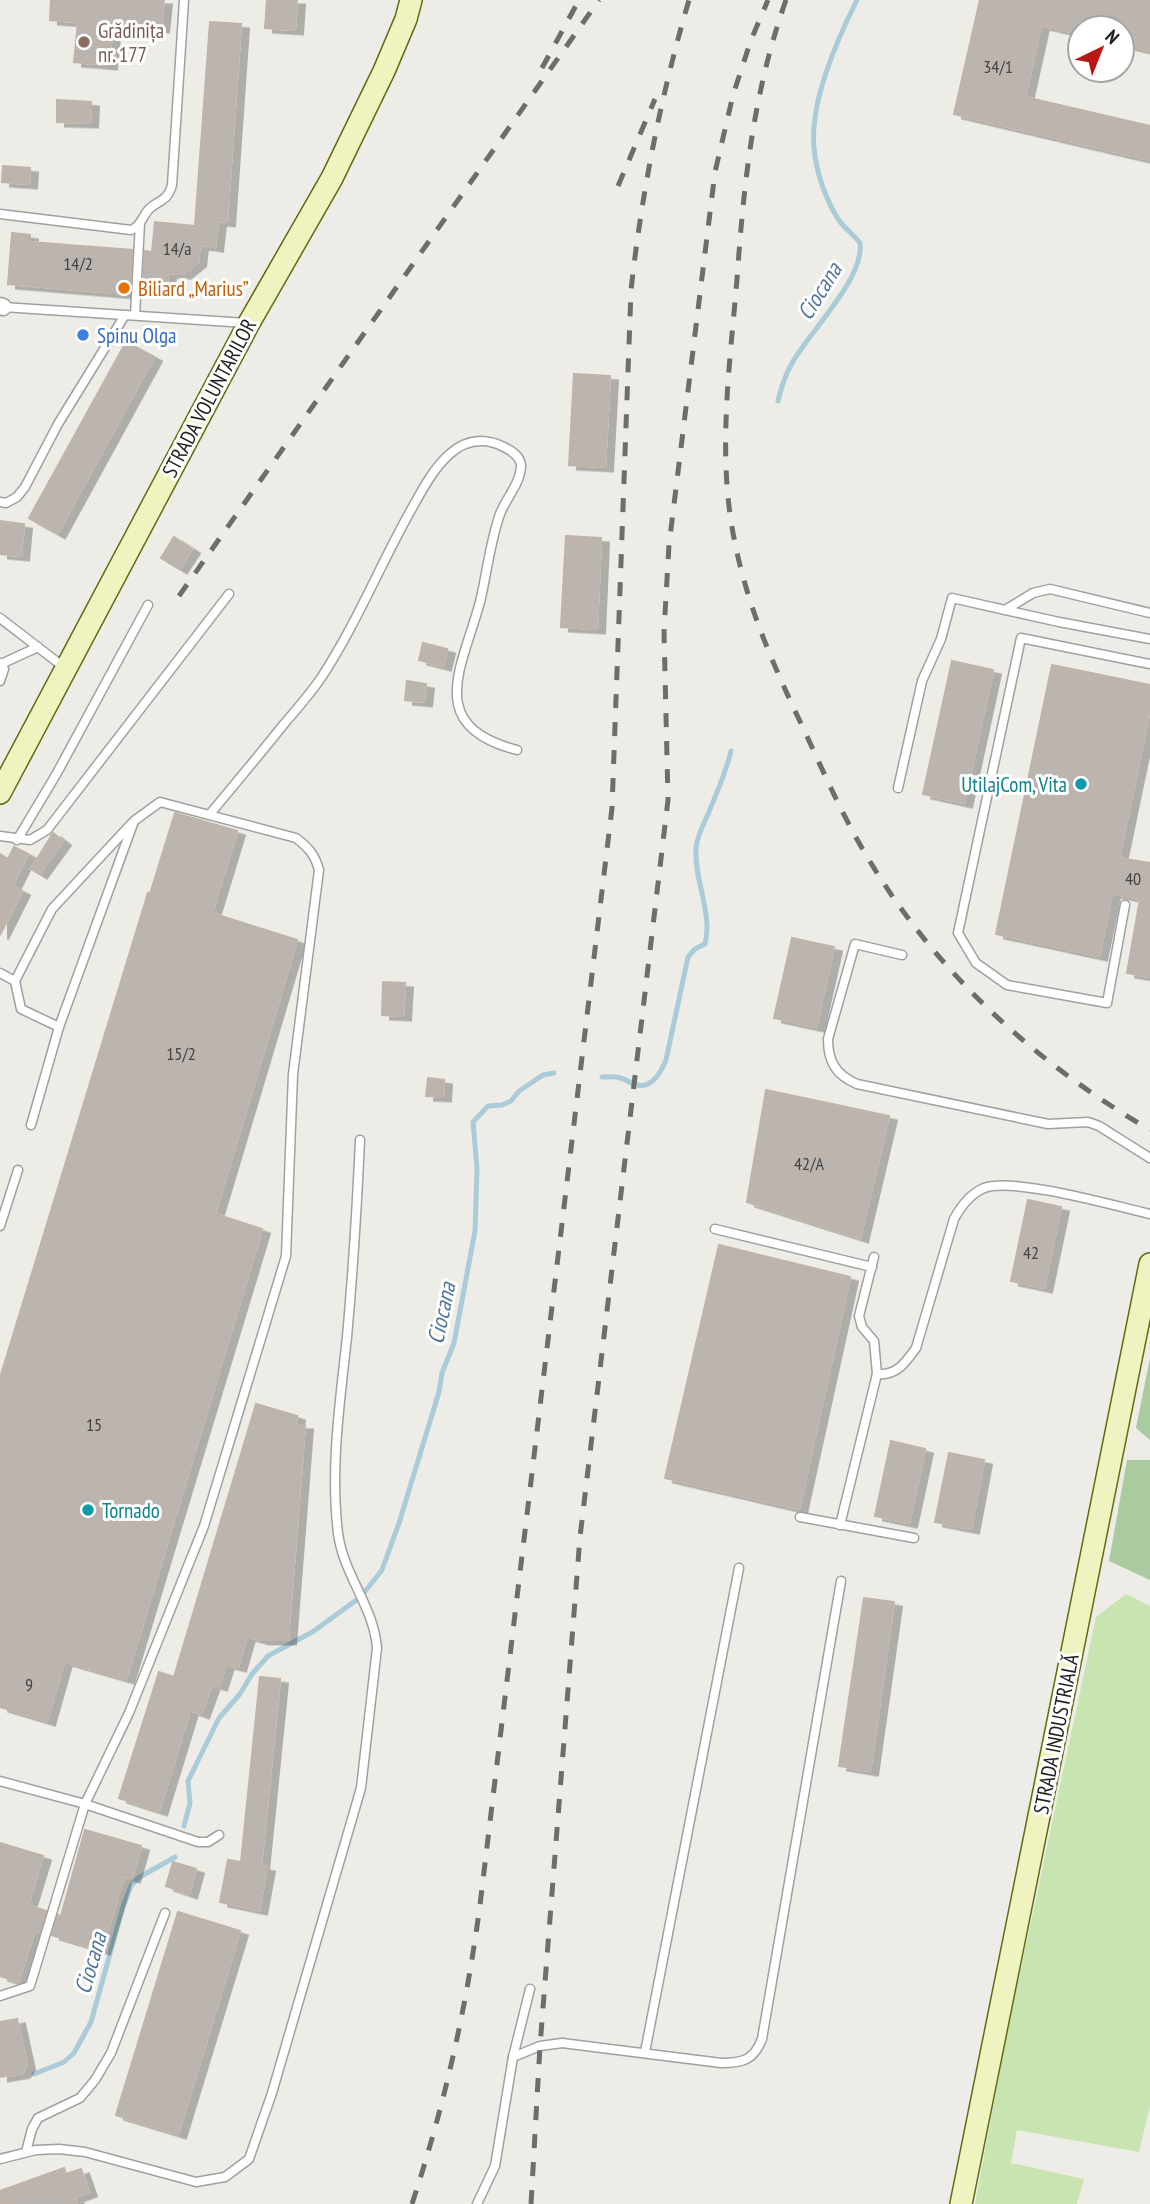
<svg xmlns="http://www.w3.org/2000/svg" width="1150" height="2204" viewBox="0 0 1150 2204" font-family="'PT Sans Narrow',sans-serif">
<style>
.grass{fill:#c8e4b1}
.forest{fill:#aaca9f}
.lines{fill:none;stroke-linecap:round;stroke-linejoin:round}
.stream{stroke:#aaccd8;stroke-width:5}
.building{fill:#bcb5af;stroke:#bfb3aa;stroke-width:2;filter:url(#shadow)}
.service-casing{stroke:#a0a0a0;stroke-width:11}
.minor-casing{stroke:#a0a0a0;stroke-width:19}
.secondary-casing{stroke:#5f6c10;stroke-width:24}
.service{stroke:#fff;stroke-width:8}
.minor{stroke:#fff;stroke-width:16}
.secondary{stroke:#eff3bf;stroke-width:21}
.rail{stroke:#6d6d6d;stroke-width:5;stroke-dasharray:14 14;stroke-linecap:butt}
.education-dot{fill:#8d6e63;stroke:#fff;stroke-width:2.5}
.food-dot{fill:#e8710a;stroke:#fff;stroke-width:2.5}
.shop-dot{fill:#3f7fe0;stroke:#fff;stroke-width:2.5}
.culture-dot{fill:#0f9aa8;stroke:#fff;stroke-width:2.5}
.labels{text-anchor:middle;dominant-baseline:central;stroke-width:6;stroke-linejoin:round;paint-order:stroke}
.number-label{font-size:18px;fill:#464443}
.education-label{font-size:21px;fill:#785e54;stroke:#fff;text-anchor:start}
.food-label{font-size:21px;fill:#c56008;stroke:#fff;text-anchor:start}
.shop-label{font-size:21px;fill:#366cbe;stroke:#fff;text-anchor:start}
.street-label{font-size:21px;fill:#1f1f1f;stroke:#fff}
.culture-label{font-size:21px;fill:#0d838f;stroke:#fff;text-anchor:end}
.water-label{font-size:23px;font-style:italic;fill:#51769e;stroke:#fff}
</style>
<defs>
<filter id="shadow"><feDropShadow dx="8" dy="4.5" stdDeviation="0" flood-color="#0004"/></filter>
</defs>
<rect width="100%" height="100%" fill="#eeece6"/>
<path class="grass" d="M1126,1594L1150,1606V2106L1139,2152L1017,2130L1011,2163L1084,2179L1077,2204H975L1006,2039L1096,1617Z"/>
<g class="forest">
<path d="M1150,1358V1440L1136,1428Z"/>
<path d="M1127,1460H1150V1580L1109,1561Z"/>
</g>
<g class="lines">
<g class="stream">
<path d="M778,401C781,388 785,376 791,365C807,334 865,279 860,243C853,234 844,228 838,219C822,193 811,157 814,127C817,87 839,36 857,0"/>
<path d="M602,1077C608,1077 615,1076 620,1078C626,1079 631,1084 637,1085C652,1089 661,1072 666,1060L688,957L695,949L705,944C713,912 694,882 696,848C697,836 704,823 709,812C717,792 726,772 731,751"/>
<path d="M363,1594L382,1570L399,1523L439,1392L442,1373L454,1343L475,1231L477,1169L473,1122L488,1106L502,1105L511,1101L519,1091L543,1075L554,1073"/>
<path d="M184,1826L190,1803L188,1781L219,1718L240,1694L252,1674L268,1656L314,1631L355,1601"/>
<path d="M34,2074L64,2062L74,2053L91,2022L123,1907L131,1886L138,1878L175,1857"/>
</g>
</g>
<g class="building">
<path d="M51,0H164L161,28L113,24L109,65L74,62L78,22L50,20Z"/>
<path d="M267,0H297L295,30L265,28Z"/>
<path d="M980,0H1150V51L1122,44V28H1080V34L1041,25L1025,97L1150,126V160L954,114Z"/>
<path d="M210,22L241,24L227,222L218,221L215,247L200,245L198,262L183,274L168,273L167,288L143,286L145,251L152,252L155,222L195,226Z"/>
<path d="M57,100L91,102L90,123L57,122Z"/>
<path d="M3,166L30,168L29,184L2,182Z"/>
<path d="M12,233L30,235V242L132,250L130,285H126V294L8,284Z"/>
<path d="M126,342L154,357L57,534L29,518Z"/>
<path d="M574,374L610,376L605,467L569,465Z"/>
<path d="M0,521L24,524L21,556L0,554Z"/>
<path d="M566,536L601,538L597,629L561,627Z"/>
<path d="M174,537L192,549L179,569L161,558Z"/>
<path d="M423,643L447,649L443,666L419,660Z"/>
<path d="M952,661L993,670L964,803L923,794Z"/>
<path d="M1052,665L1150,685V709L1119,858L1150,863V977L1127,973L1140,899L1112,893L1099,956L996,934Z"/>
<path d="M407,681L426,684L424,702L405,700Z"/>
<path d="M175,813L237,831L212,913L297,940L215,1214L262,1229L126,1679L64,1661L47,1721L0,1707V1378L148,893L150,894Z"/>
<path d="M53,833L63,841L39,874L31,869Z"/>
<path d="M14,847L28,854L12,886L22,891L0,935V854L8,859Z"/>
<path d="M792,938L834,947L816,1027L774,1018Z"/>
<path d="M383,982L405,983L403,1016L382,1015Z"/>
<path d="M428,1078L444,1080L443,1097L426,1096Z"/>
<path d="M766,1090L889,1116L860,1238L747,1202Z"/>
<path d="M1028,1200L1061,1207L1044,1288L1011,1281Z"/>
<path d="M719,1245L850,1277L799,1509L665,1478Z"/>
<path d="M256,1404L297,1416L295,1425H305L288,1640H261L247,1636L238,1667L226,1664L219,1686L212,1684L201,1714L190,1710L159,1811L119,1798L159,1672L174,1677Z"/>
<path d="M891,1441L925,1449L909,1523L875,1516Z"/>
<path d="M949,1453L984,1460L971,1529L935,1522Z"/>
<path d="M864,1598L894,1602L870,1771L839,1766Z"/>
<path d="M260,1677L280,1679L261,1866L267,1867L259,1910L220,1902L228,1860L241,1862Z"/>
<path d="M85,1830L141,1846L132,1878L124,1876L102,1950L52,1935L58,1915L61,1916Z"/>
<path d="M0,1843L43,1856L28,1905L46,1911L40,1932L35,1930L18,1982L0,1976Z"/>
<path d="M173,1862L196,1869L189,1894L166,1886Z"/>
<path d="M178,1912L240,1931L178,2134L116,2115Z"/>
<path d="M17,2019L27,2065L22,2073L0,2077V2022Z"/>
<path d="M64,2168L66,2174L81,2169L89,2192L75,2197L77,2204H0V2191Z"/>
</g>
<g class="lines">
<defs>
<g id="service">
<path d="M0,214L131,230C141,226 142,217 149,209C159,200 168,201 172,185L184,0"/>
<path d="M3,307L246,323"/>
<path d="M135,315L140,223"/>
<path d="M0,502L6,503L17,497L25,487L58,424L125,315"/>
<path d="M1005,610L1033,593L1050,589L1150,613"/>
<path d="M0,618L65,668"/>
<path d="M0,663L4,669L0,681"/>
<path d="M1,664L38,647"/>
<path d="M898,788L922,681L941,639L952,598L1059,622L1150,639"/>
<path d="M210,814C235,784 260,754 284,724C297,709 310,694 321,678C356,625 380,565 411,510C430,476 456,423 504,447C512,451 520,456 521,465C521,483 506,498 500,514C490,542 487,573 480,602C462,668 424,726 517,750"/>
<path d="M0,836L30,840L47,830L229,594"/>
<path d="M17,840L57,773L148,605"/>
<path d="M1125,905L1107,1003L1007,985L976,963L958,933L1021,638L1150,664"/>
<path d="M902,955L855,944L828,1039C828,1062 836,1075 857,1084L1048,1124L1088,1122L1099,1126L1150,1158"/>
<path d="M0,973L15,981L52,909L132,823"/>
<path d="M15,981L21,1009L59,1027"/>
<path d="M0,1226L18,1170"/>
<path d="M715,1229L872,1267"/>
<path d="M877,1374C897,1376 906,1362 916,1348L954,1219C961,1206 970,1194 984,1188C1014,1177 1115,1206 1150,1214"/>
<path d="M800,1517L914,1538"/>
<path d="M840,1525L877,1374L874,1341L862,1327L859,1316L874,1257"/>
<path d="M0,1781L85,1804L198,1842H208L219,1835"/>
<path d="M0,1996L30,1986L85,1804L129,1713L204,1526L286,1256L293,1074L319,870C315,855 309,848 296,838L160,802L134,821L59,1027L31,1125"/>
<path d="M645,2052L739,1568"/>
<path d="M513,2057L540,2046L562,2043L721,2063C743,2063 754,2060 762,2039L841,1581"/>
<path d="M26,2152L32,2129L38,2118L80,2098L95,2080L111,2053L165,1913"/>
<path d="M0,2159L36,2150L59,2149L85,2152L196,2182L225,2177L249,2159L272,2093L361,1788L377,1648C374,1607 343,1574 338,1533C330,1468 340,1402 347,1337C353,1271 357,1206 360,1140"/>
<path d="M477,2204L495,2166L513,2057L530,1989"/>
</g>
<path id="minor" d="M0,306L3,307"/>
<g id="secondary">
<path d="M0,793L249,323L332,178L384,71L406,19L411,0"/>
<path d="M961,2204L1150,1264"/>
</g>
</defs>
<use href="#service" class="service-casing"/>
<use href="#minor" class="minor-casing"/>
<use href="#secondary" class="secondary-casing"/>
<use href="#service" class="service"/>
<use href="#minor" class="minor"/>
<use href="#secondary" class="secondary"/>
<g class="rail">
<path d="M786,0C753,93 744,182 737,279C730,364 717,453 734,538C747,607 775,669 805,732C823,771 840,810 862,848C931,968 1031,1060 1150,1130"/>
<path d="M542,68L579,0"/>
<path d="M618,186L655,99"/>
<path d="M179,596L599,0"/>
<path d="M412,2204C445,2103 466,2010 480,1905L612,808L631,290C642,191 661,95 689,0"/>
<path d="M531,2204L540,2046L580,1537L668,800L664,631L669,545L715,172L733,95L751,40L768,0"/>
</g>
</g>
<circle class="education-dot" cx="84" cy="42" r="7"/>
<circle class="food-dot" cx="124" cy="288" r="7"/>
<circle class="shop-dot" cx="83" cy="335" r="7"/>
<g class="culture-dot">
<circle cx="1081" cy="784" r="7"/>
<circle cx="88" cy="1510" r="7"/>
</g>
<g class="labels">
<g class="number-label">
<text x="998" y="66">34/1</text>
<text x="177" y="248">14/a</text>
<text x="78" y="263">14/2</text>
<text x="1133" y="878">40</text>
<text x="181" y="1053">15/2</text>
<text x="809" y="1163">42/A</text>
<text x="1031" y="1252">42</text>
<text x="94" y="1424">15</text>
<text x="29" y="1684">9</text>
</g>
<g class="education-label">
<text x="98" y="30">Grădinița<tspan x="98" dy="24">nr. 177</tspan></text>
</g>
<g class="food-label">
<text x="138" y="288">Biliard „Marius”</text>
</g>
<g class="shop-label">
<text x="97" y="335">Spinu Olga</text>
</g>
<g class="street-label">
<text transform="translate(209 398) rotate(-62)">STRADA VOLUNTARILOR</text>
<text transform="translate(1056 1734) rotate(-79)">STRADA INDUSTRIALĂ</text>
</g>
<g class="culture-label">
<text x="1067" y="784">UtilajCom, Vita</text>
<text x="102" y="1510" text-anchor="start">Tornado</text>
</g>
<g class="water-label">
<text transform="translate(819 291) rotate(-58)">Ciocana</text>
<text transform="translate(441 1313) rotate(-78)">Ciocana</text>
<text transform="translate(90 1963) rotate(-74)">Ciocana</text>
</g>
</g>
<g transform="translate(1101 49) rotate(43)"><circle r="33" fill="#ffffff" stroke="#a5a5a5" stroke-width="2"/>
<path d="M0-5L12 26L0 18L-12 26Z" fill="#b91814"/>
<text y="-10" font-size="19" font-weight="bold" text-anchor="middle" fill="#1f1f1f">N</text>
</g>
</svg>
